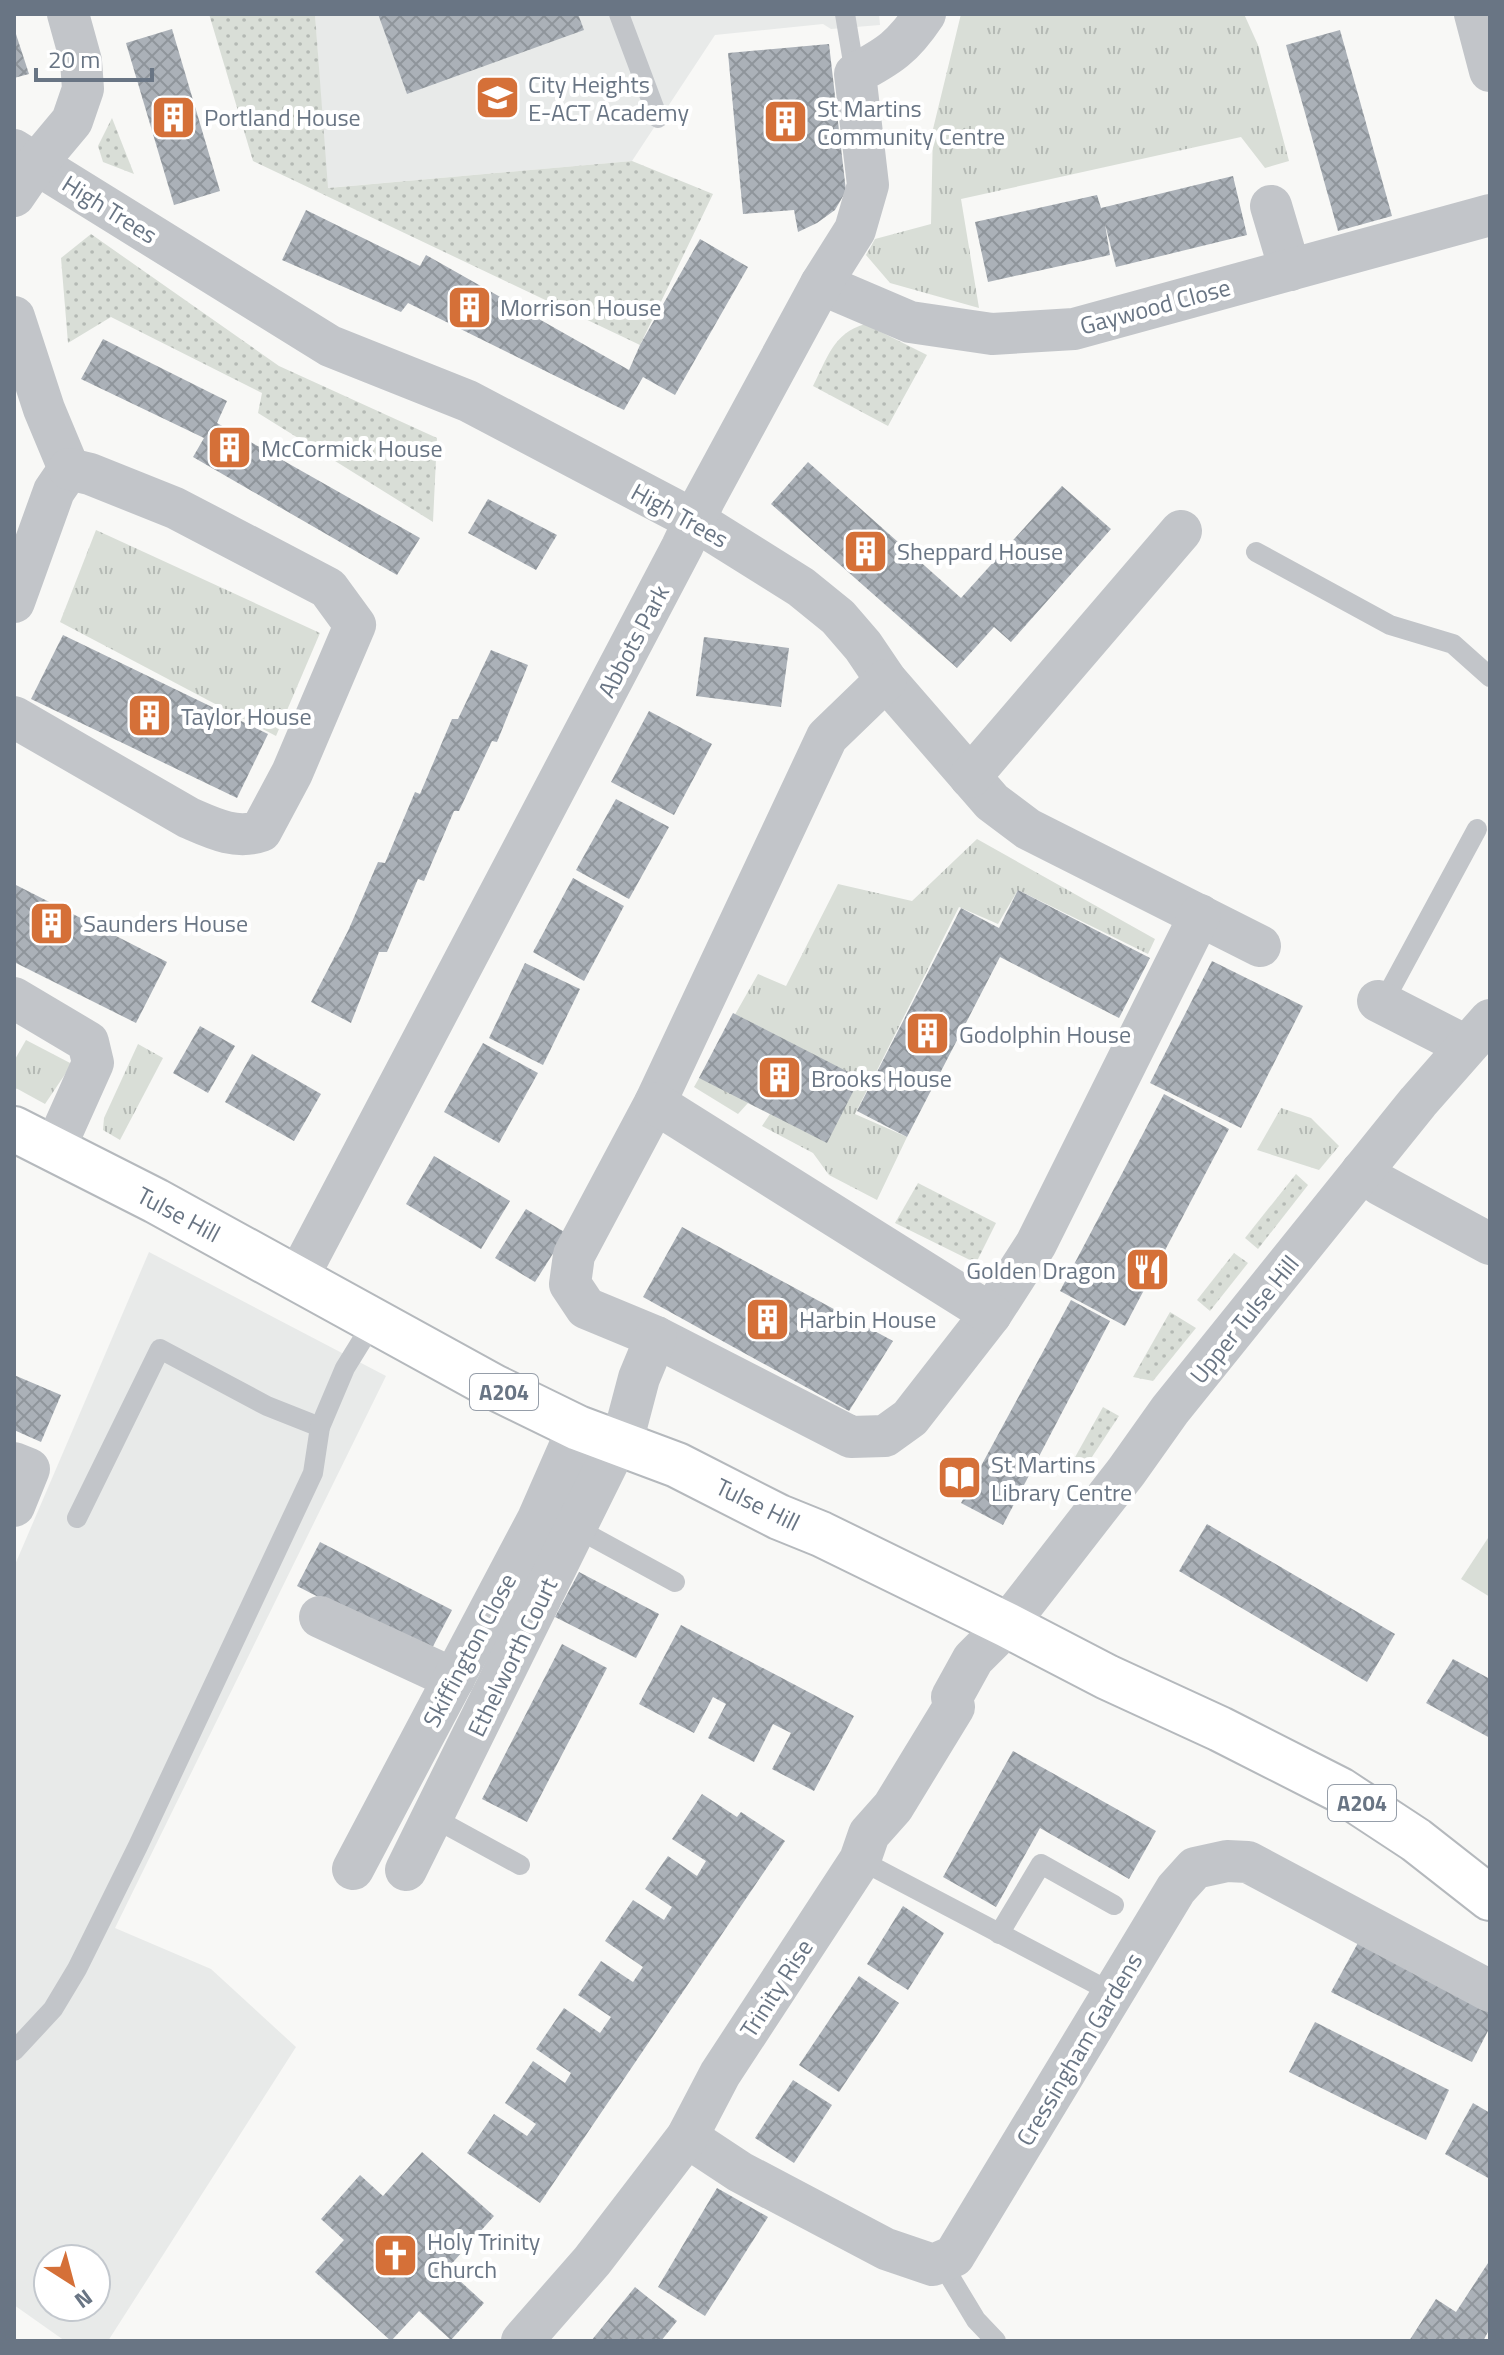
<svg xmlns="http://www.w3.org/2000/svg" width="1504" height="2355" viewBox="0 0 1504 2355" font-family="'Titillium Web',sans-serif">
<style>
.built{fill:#e8eae9;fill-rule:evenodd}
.grass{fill:url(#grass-tufts)}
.park{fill:url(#park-dots)}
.pitch{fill:#d9ded7}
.building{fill:url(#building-cross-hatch)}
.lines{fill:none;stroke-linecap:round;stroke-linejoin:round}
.primary-casing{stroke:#b5b9bd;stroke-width:48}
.service{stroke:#c2c5c9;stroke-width:20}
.minor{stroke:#c2c5c9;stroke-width:42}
.primary{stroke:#fff;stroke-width:44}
.labels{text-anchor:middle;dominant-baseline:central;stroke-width:8;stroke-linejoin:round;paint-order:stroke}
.shield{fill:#fff;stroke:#969ea9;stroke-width:2}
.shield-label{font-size:22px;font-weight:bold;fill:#697584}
.poi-label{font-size:24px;fill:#697584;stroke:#fff;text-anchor:start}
.street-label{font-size:24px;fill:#697584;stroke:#fff}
</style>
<defs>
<pattern id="grass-tufts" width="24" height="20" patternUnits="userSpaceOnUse" patternTransform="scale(2)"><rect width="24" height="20" fill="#d9ded7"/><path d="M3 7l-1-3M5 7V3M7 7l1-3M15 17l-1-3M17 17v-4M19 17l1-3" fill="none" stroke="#b4b9b4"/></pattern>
<pattern id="park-dots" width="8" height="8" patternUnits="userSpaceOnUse" patternTransform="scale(2)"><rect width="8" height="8" fill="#d9ded7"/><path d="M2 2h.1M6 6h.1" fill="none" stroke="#b4b9b4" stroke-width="1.8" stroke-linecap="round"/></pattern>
<pattern id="building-cross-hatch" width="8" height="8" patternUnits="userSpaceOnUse" patternTransform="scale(2)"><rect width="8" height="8" fill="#abb1b8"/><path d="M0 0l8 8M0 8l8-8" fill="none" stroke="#8f959b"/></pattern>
</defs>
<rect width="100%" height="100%" fill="#f8f8f6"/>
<g class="built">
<path d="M315,14H879L880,25L831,29L823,24L715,35L632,161L327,188Z"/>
<path d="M149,1252L386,1376L115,1928L211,1969L296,2047L108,2341H65L14,2305V1567ZM48,2259H96V2307H48Z"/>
</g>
<g class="grass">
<path d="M961,14H1244L1258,45L1289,161L1265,168L1241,137L961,199L979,308L890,283L866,255L875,239L931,224L933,129Z"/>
<path d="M96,530L320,633L276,736L60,622Z"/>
<path d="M977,839L1155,939L1148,954L1018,890L998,924L959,907L855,1114L907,1137L877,1200L829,1175L813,1153L762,1126L770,1114L748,1103L738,1114L694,1087L758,974L786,986L838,884L912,901Z"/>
<path d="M26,1040L72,1064L45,1104L14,1087V1061Z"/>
<path d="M138,1044L163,1058L120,1140L103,1130L104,1118Z"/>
<path d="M1281,1108L1311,1118L1339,1146L1319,1170L1257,1150Z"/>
</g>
<g class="park">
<path d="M209,14H315L328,188L632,161L713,194L640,345L253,161Z"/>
<path d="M112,118L134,174L103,162L98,146Z"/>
<path d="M91,234L279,366L437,438L433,522L258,413L262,393L111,317L68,343L61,258Z"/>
<path d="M865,324L927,355L888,426L813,386C827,359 833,333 865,324Z"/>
<path d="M1296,1174L1308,1185L1258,1249L1245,1238Z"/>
<path d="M918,1183L996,1223L976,1263L895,1223Z"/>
<path d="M1234,1253L1248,1263L1210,1311L1197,1300Z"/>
<path d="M1170,1312L1196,1328L1153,1381L1133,1377Z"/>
<path d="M1103,1407L1119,1416L1086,1466L1074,1459Z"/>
</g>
<path class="pitch" d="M1490,1535V1597L1461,1579Z"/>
<g class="building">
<path d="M378,14H578L584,30L407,94Z"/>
<path d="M14,28L29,74L14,78Z"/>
<path d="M172,29L220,191L174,205L126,43Z"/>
<path d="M1340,30L1392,216L1338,231L1286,45Z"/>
<path d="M829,44L846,191L835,210L817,223L798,232L794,210L743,214L728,53Z"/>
<path d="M1233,176L1247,235L1116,267L1105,224L1110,255L988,282L975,222L1097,195L1101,208Z"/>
<path d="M306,210L420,266L426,255L629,370L640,345L700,239L748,267L675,395L643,377L624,410L408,303L401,312L282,260Z"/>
<path d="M103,339L227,401L217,423L420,538L397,575L193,457L204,438L81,379Z"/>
<path d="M808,462L961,598L1062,486L1111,529L1011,642L994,627L957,668L771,504Z"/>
<path d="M488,499L557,535L536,570L468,533Z"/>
<path d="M63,635L268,734L237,798L31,699Z"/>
<path d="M704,637L789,648L781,707L696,696Z"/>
<path d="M491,650L528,665L497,742L492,741L459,811H454L424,881L418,879L387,952H379L351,1023L311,1002L348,931L378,862L385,863L415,792L420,794L452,719H458Z"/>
<path d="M649,711L712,744L674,815L611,782Z"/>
<path d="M616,799L669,827L629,899L576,870Z"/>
<path d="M573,878L624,906L584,981L533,952Z"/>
<path d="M14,884L167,962L136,1023L14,962Z"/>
<path d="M1018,890L1150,958L1119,1018L1000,957L907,1137L857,1111L961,908L999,928Z"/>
<path d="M1212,961L1303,1006L1241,1128L1150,1083Z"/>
<path d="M525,963L580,989L543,1065L489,1038Z"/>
<path d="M733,1013L860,1078L827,1143L699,1078Z"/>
<path d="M200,1026L235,1046L208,1093L173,1073Z"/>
<path d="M483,1043L538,1073L499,1143L444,1112Z"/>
<path d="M252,1054L321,1094L294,1141L225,1102Z"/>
<path d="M1164,1094L1229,1129L1125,1326L1060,1291Z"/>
<path d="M434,1156L510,1201L481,1249L406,1204Z"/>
<path d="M526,1209L566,1233L535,1282L495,1258Z"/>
<path d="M682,1227L893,1341L849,1411L643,1297Z"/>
<path d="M1071,1300L1110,1321L1003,1525L961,1503Z"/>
<path d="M14,1375L61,1395L41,1442L14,1430Z"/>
<path d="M1207,1524L1395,1634L1367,1682L1179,1571Z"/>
<path d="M320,1542L452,1610L429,1654L297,1586Z"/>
<path d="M579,1572L659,1614L636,1658L555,1617Z"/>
<path d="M681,1625L854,1716L814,1791L772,1769L791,1733L773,1724L754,1762L708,1738L726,1704L713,1697L694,1733L639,1704Z"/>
<path d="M562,1644L607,1668L527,1822L482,1799Z"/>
<path d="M1453,1659L1490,1679V1738L1426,1703Z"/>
<path d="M1013,1751L1156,1831L1129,1879L1040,1828L996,1907L943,1877Z"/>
<path d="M702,1794L737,1817L741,1812L785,1841L540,2203L467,2153L494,2114L527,2136L536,2124L505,2103L533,2061L565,2083L571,2073L536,2049L564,2008L600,2033L611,2017L578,1995L601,1961L633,1982L643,1967L605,1941L633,1900L664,1920L672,1907L645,1889L668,1856L697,1876L706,1861L672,1839Z"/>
<path d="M903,1906L944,1933L908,1990L867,1964Z"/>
<path d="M1359,1941L1490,2005V2027L1472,2062L1331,1992Z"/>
<path d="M859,1976L899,2003L839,2092L799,2065Z"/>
<path d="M1315,2022L1449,2090L1426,2140L1289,2072Z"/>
<path d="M793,2080L832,2105L794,2163L755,2138Z"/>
<path d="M1473,2103L1490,2113V2179L1445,2154Z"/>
<path d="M422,2152L494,2216L447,2269L484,2303L451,2340L419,2311L391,2341L315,2272L344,2240L321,2219L360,2175L383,2196Z"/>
<path d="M717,2188L768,2217L705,2316L658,2287Z"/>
<path d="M1490,2260V2333L1488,2332L1483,2341H1409L1436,2299L1456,2312Z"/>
<path d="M635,2287L677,2321L661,2341H591Z"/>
</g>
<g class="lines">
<defs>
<path id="primary" d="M14,1129L156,1201L494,1387L578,1428L677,1465L779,1517L821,1534L1007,1625L1107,1677L1220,1729L1340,1790L1416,1840L1490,1898"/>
</defs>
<use href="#primary" class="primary-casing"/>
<g class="service">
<path d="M619,14L658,118"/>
<path d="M845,14L855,74"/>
<path d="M1256,552L1390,625L1453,644L1490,677"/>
<path d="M1383,1003L1477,829"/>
<path d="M77,1518L160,1349L267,1406L320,1427"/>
<path d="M576,1528L675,1582"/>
<path d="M432,1817L520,1865"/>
<path d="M860,1860L1113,1993"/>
<path d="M999,1934L1041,1864L1114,1905"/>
<path d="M14,2051L53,2009L77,1969L138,1846L313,1473L320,1427L345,1368L374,1321"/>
<path d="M941,2262L976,2320L996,2341"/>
</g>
<g class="minor">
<path d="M1475,14L1490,71"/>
<path d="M14,150L330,346L468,401L694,520L801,587L838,617L863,646L886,680L992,802L1028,829L1260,946"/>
<path d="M14,196L36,164L72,121L83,89L81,61L68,14"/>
<path d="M1271,206L1290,270"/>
<path d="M821,284L910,322L992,334L1074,329L1490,215"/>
<path d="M14,317L44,409L69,469"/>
<path d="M14,602L54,491L69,469"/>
<path d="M886,680L827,737L655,1103L574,1255L570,1284L586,1308L656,1337L851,1437L885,1436L910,1418L991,1314L1036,1244L1200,915"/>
<path d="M14,717L189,818C212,828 236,840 261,831L292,773L355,625L328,588L175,508L90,474L69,469"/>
<path d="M970,777L1181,531"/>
<path d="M14,998L88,1042L93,1063L54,1150"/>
<path d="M1378,1001L1466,1046"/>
<path d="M655,1103L991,1314"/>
<path d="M1362,1171L1381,1185L1490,1244"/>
<path d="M297,1279L682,547L704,500L821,284L855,230L868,185L855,74C889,56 903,47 925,14"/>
<path d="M621,1446L639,1378L656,1337"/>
<path d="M14,1463L29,1469L14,1506"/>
<path d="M320,1617L454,1679"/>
<path d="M353,1869L538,1519L578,1428"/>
<path d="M406,1870L617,1444"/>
<path d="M687,2137L740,2172L886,2249L933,2265L954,2256L1176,1889L1195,1868L1227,1861L1248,1862L1490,1991"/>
<path d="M522,2341L592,2261L687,2137L720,2074L860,1860L869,1834L893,1807L954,1707L952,1697L973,1659L1007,1625L1126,1472L1170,1410L1418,1102L1490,1020"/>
</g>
<use href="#primary" class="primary"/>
</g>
<defs>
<symbol id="school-square" viewBox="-11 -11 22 22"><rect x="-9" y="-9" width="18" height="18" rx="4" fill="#d57038" stroke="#fff"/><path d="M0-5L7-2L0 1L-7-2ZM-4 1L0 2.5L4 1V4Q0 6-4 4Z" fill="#fff"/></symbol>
<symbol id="building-square" viewBox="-11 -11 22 22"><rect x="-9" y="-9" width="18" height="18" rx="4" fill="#d57038" stroke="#fff"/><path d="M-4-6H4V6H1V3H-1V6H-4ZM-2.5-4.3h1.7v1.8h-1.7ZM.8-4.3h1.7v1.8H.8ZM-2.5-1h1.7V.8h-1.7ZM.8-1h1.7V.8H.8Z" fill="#fff"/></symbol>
<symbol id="restaurant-square" viewBox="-11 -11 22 22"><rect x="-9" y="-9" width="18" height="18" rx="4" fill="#d57038" stroke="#fff"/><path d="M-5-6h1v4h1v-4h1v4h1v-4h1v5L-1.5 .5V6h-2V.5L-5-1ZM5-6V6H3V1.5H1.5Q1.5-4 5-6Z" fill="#fff"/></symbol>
<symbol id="library-square" viewBox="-11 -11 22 22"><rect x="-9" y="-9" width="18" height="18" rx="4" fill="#d57038" stroke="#fff"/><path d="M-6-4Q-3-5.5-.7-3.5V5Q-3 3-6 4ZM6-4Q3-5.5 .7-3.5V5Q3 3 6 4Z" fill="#fff"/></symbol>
<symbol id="church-square" viewBox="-11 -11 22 22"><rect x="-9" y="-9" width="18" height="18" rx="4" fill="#d57038" stroke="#fff"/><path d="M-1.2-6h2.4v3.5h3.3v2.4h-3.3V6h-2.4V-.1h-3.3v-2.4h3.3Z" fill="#fff"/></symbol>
</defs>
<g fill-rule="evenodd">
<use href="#school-square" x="472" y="72" width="51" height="51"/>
<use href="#building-square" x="148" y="92" width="51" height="51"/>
<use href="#building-square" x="760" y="96" width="51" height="51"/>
<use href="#building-square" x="444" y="282" width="51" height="51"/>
<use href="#building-square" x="204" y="422" width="51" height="51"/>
<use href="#building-square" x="840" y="526" width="51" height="51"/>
<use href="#building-square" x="124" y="690" width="51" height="51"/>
<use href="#building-square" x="26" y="898" width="51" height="51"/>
<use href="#building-square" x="902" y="1008" width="51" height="51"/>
<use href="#building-square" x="754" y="1052" width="51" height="51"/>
<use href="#restaurant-square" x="1122" y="1244" width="51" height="51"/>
<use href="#building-square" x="742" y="1294" width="51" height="51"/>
<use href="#library-square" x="934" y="1452" width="51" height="51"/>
<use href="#church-square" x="370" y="2230" width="51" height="51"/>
</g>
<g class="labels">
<g class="shield">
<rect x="470" y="1374" width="68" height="36" rx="6"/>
<rect x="1328" y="1785" width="68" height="36" rx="6"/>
</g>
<g class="shield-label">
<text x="504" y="1392">A204</text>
<text x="1362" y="1803">A204</text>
</g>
<g class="poi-label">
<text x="528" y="84">City Heights<tspan x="528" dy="28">E-ACT Academy</tspan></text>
<text x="817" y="108">St Martins<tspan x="817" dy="28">Community Centre</tspan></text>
<text x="204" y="117">Portland House</text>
<text x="500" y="307">Morrison House</text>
<text x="261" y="448">McCormick House</text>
<text x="897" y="551">Sheppard House</text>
<text x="181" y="716">Taylor House</text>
<text x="83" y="923">Saunders House</text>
<text x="959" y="1034">Godolphin House</text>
<text x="811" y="1078">Brooks House</text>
<text x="1116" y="1270" text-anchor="end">Golden Dragon</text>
<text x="799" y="1319">Harbin House</text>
<text x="991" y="1464">St Martins<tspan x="991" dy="28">Library Centre</tspan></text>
<text x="427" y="2241">Holy Trinity<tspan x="427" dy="28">Church</tspan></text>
</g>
<g class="street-label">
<text transform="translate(110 209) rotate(32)">High Trees</text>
<text transform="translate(1155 306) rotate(-15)">Gaywood Close</text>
<text transform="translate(680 515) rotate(29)">High Trees</text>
<text transform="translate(633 641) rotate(-62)">Abbots Park</text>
<text transform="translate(179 1214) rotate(28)">Tulse Hill</text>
<text transform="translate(1244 1319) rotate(-51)">Upper Tulse Hill</text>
<text transform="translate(758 1504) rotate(26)">Tulse Hill</text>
<text transform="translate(469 1650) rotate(-62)">Skiffington Close</text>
<text transform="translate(512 1657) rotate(-64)">Ethelworth Court</text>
<text transform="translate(776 1988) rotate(-57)">Trinity Rise</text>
<text transform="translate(1079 2049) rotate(-59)">Cressingham Gardens</text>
</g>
</g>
<rect width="1504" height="2355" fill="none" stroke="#697584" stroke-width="32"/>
<g transform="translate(72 2283) rotate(144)"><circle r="38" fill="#ffffff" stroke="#c3c8ce" stroke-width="2"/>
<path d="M0-6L14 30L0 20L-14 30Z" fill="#d57038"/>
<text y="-12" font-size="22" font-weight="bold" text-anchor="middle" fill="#697584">N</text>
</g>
<path d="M36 68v12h116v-12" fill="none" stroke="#697584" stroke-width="4"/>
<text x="48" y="68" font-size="24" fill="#697584" stroke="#ffffff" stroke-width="6" paint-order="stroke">20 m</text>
</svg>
